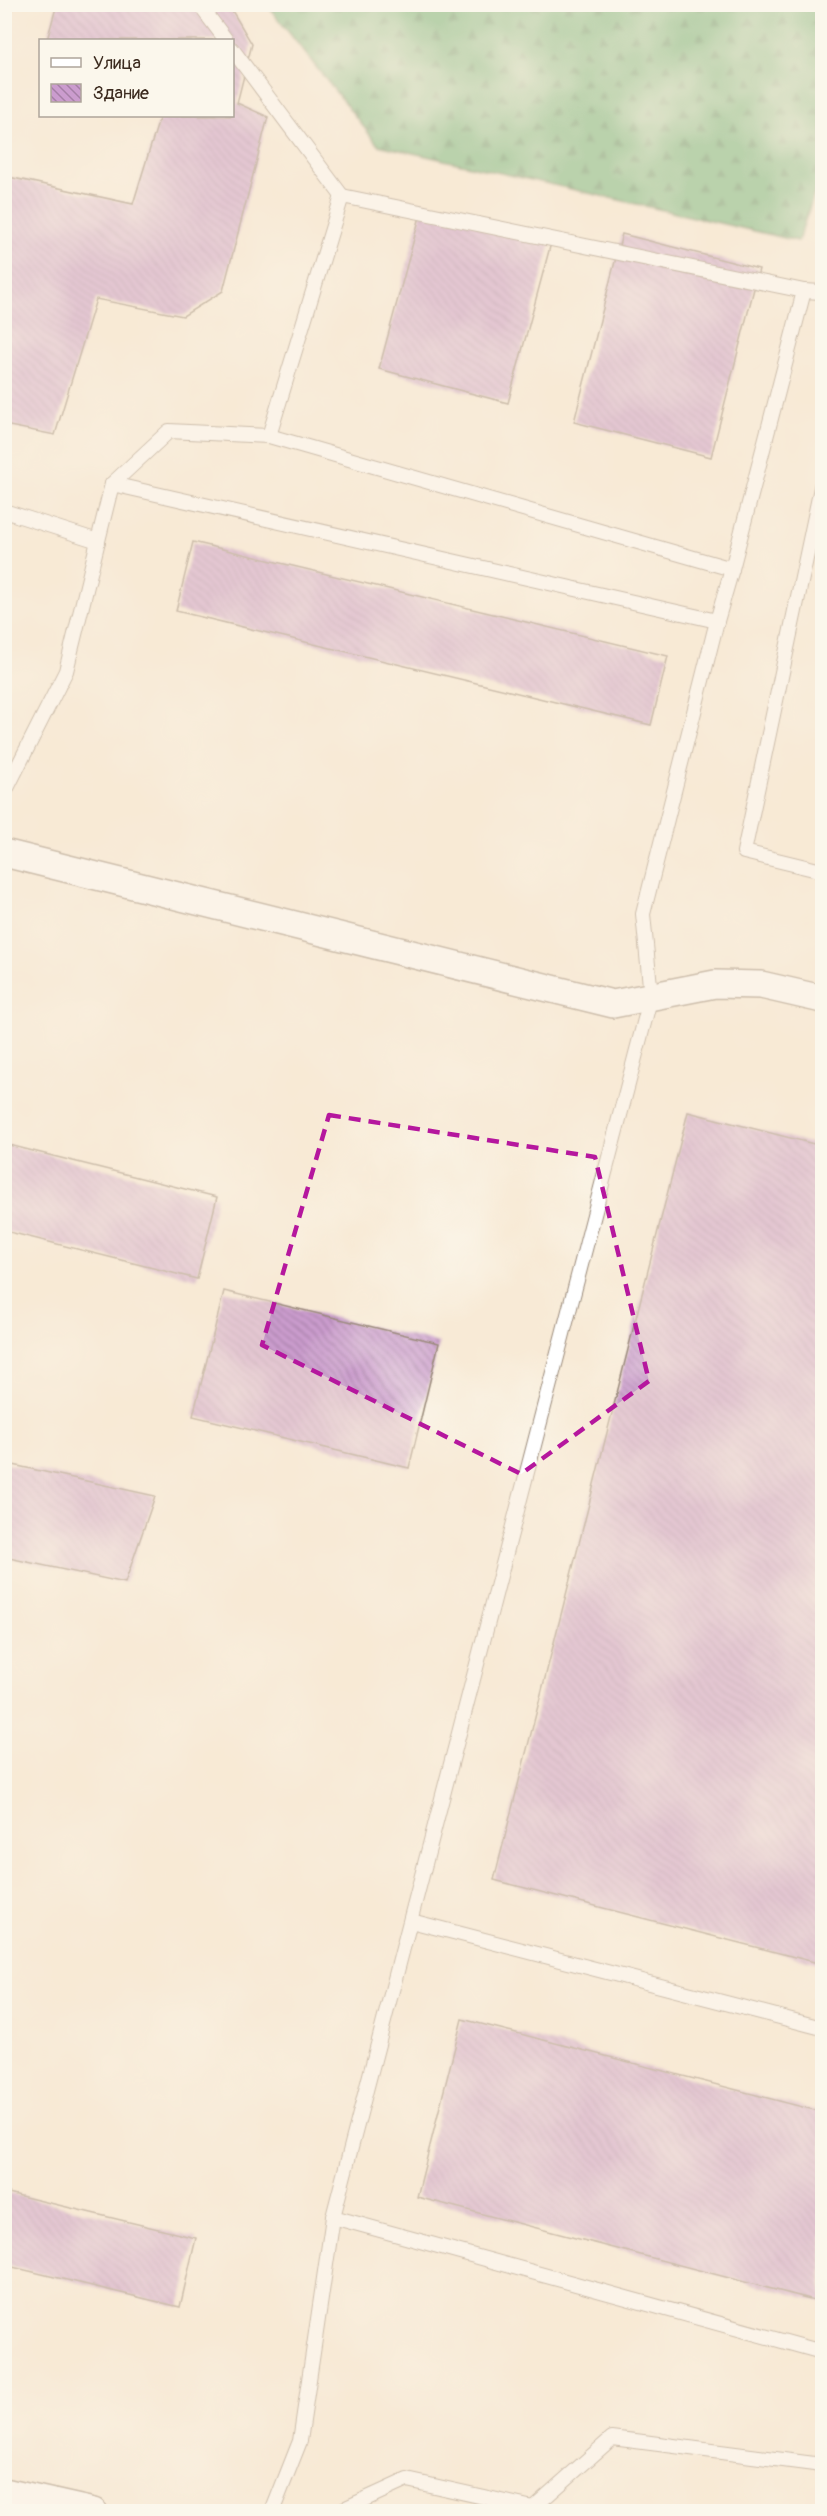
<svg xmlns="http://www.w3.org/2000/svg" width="827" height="2516" viewBox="0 0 827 2516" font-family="Pangolin,sans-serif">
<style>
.forest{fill:url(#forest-firs);stroke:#55704c;stroke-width:1.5}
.building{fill:url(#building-back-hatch)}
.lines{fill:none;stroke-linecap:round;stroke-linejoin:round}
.lane-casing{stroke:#9a8a7a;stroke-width:16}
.street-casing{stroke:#9a8a7a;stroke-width:30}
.lane{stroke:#fff;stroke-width:14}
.street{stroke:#fff;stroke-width:27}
.marked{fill:none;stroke:#b5179e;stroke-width:4.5;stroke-dasharray:12 8;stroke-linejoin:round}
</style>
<defs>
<pattern id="forest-firs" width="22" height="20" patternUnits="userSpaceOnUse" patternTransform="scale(1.5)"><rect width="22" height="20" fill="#6fb57a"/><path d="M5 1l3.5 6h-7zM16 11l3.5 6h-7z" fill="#5c9363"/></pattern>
<pattern id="building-back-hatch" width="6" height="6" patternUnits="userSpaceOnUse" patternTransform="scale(1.5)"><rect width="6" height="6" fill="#cb9cce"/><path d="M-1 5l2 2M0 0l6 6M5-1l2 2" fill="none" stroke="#a67fa7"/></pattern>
</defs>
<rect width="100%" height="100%" fill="#fbf7ec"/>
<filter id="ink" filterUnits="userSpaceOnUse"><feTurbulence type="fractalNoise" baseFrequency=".0167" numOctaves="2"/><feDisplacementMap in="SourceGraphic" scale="12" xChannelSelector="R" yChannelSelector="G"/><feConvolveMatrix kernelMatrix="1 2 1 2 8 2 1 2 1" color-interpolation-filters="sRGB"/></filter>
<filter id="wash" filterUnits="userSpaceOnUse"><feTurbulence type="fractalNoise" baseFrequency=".008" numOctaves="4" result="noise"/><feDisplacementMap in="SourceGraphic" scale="24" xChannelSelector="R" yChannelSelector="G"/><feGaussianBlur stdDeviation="1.35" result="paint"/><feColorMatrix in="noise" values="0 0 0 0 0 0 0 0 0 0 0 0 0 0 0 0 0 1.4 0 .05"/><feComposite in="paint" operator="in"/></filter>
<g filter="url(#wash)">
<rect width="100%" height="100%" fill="#f8ead6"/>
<path class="forest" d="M267,5H822V171L798,241L378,145Z"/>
<g id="blocks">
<g class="building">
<path d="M57,4H228L252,44L237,103L268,117L223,291L183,316L96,299L55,435L4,425V176L133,204L160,116H232V40H47Z"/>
<path d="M422,209L551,243L508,403L379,369Z"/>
<path d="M622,234L759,269L711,457L574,422Z"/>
<path d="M193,542L668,656L651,725L176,611Z"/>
<path d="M688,1112L822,1146V1964L494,1880Z"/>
<path d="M5,1144L217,1197L197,1279L5,1231Z"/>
<path d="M224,1291L439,1343L409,1468L193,1416Z"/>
<path d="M4,1463L155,1496L125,1583L4,1557Z"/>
<path d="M462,2019L822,2112V2302L417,2197Z"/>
<path d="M4,2192L196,2238L180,2307L4,2265Z"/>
</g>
</g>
</g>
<g filter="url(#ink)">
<use href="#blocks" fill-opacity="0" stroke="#9a8a7a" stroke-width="1.5"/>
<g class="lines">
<defs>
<g id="lane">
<path d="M199,4L226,40"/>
<path d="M4,10L6,4"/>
<path d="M232,49L342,196"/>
<path d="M804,291L822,292"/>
<path d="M822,483L744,852L822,871"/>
<path d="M112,484L169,431L269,436L342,196L804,291L732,569L269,436"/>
<path d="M4,511L98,541"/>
<path d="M717,621L732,569"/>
<path d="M4,794L66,671L112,484L717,621L643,914L651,996L333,2217L822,2352"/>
<path d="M411,1921L822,2028"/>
<path d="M533,2508L612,2438L822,2465"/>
<path d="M272,2512L300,2441L333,2217"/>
<path d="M337,2512L407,2480L533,2508L535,2512"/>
</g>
<g id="street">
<path d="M4,853L613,1004L715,984L761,985L822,999"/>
<path d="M4,2492L93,2512"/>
</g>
</defs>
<use href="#lane" class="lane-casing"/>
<use href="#street" class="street-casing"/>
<use href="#lane" class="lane"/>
<use href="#street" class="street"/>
</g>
</g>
<path d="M0 0H827V2516H0ZM329,1115L595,1157L649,1381L521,1474L262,1345Z" fill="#f8ead6" fill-opacity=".55" fill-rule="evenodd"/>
<path class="marked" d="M329,1115L595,1157L649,1381L521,1474L262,1345Z"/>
<rect width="827" height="2516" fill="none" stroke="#fbf7ec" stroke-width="24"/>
<rect x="39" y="39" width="195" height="78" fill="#fbf7ec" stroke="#aea59a" stroke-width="1.5"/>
<rect x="51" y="58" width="30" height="9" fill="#ffffff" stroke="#aea59a" stroke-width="1.5"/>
<text x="93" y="69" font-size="18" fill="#3b2a1e">Улица</text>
<rect x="51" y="84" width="30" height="18" fill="url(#building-back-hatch)" stroke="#aea59a" stroke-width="1.5"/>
<text x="93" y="99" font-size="18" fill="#3b2a1e">Здание</text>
</svg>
